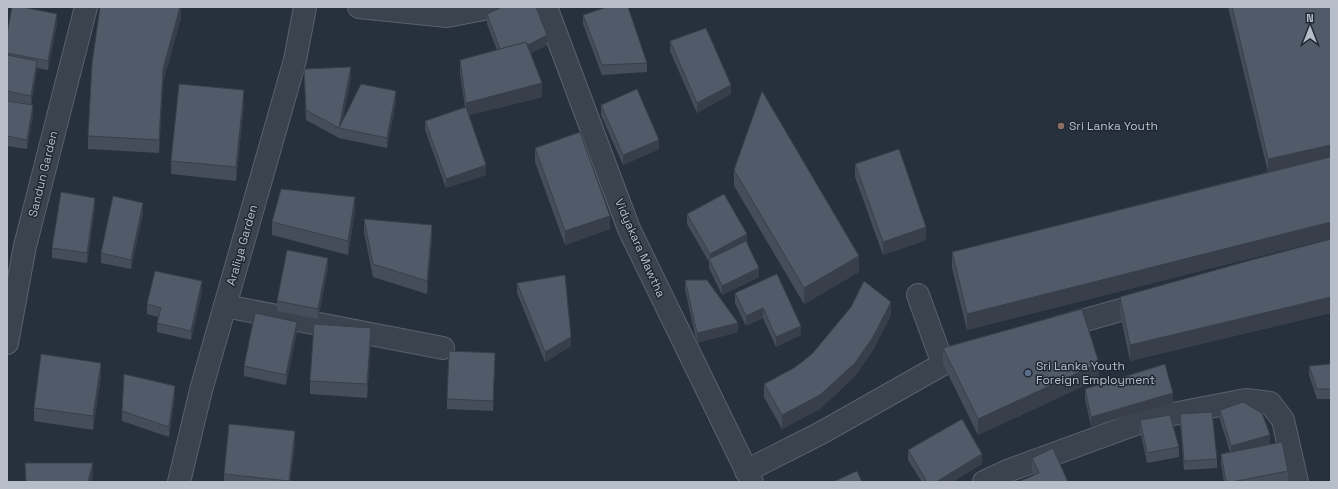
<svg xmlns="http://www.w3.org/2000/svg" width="1338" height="489" viewBox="0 0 1338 489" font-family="'Space Grotesk',sans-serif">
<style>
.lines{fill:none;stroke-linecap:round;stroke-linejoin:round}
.minor-casing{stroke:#59616c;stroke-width:24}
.minor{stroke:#3b434e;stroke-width:22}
.wall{fill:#454d5a}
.shaded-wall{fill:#383f4a}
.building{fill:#505a69;stroke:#383f4a}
.education-dot{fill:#8d6e63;stroke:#202834;stroke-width:1.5}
.service-dot{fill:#5c6f8a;stroke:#202834;stroke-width:1.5}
.labels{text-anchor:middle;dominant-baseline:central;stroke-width:3;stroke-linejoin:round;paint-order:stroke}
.poi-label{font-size:12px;fill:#b7bec9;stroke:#202834;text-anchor:start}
.street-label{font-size:12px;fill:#b7bec9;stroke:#202834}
</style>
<rect width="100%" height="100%" fill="#27313e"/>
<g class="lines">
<defs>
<g id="minor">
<path d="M359,7L447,16L494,7"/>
<path d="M546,7L629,229L752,482"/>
<path d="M225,306L443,348"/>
<path d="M1057,328L1149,302"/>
<path d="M7,343L25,246L86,7"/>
<path d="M746,471L821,433L943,364L918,295"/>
<path d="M179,482L201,390L295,60L305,7"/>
<path d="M984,482L1010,470L1152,418L1246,400L1270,403L1283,420L1297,482"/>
</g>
</defs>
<use href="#minor" class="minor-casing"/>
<use href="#minor" class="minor"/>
</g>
<g class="wall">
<path d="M181,7V18L163,82L159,153L88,149V136Z"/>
<path d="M1228,7H1331V238L967,330L952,268V252L1268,172Z"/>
<path d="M487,14L547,45L531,53L542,97L469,115L486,175L446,188L425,130V121L465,107L460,73V60L497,50L487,24Z"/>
<path d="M583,15L647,63V72L602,75L583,24Z"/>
<path d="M57,23L48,70L37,68L31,105L33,115L27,149L7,146V34Z"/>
<path d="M670,41L731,94L697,113L670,51Z"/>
<path d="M304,69L351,77L342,122L396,101L387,148L339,138L306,120Z"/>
<path d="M244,104L236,181L171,174V161Z"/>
<path d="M601,105L659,149L623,165L601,115Z"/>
<path d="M535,148L610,229L565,245L535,162Z"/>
<path d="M855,164L926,240L883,255L855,177Z"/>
<path d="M734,170L859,272L804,304L734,186Z"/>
<path d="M95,207L87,263L52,258V248Z"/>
<path d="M355,210L348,255L272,235V222Z"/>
<path d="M143,213L131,269L101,263V253Z"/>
<path d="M687,214L747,242L759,277L722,295L709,268V262L687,224Z"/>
<path d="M364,219L432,238L427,294L373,277L364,232Z"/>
<path d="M1331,239V313L1130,361L1120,313V297Z"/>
<path d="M328,268L318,319L277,311V301Z"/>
<path d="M777,274L801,335L776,347L763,318L746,326L735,303V293Z"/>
<path d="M685,280L738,332L697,343L685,289Z"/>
<path d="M517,283L571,346L545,362L517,293Z"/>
<path d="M202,291L191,340L157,332V323L158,317L147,314V304Z"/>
<path d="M891,315L873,350L855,376L820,409L782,429L764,397V384Z"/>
<path d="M297,331L286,385L244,376V366Z"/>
<path d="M371,341L367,398L310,394V381Z"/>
<path d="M943,348L1099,379L978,435L943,364Z"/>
<path d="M495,363L493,411L447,409V399Z"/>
<path d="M1331,364V399H1317L1309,375V366Z"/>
<path d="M101,376L93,430L34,421V408Z"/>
<path d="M1085,389L1173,403L1091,426L1085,399Z"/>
<path d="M175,396L169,437L122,421V411Z"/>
<path d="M1220,410L1270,444L1288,471V481L1283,482H1224L1221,463V454L1230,452L1220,420Z"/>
<path d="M1180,414L1217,459V468L1184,470L1180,423Z"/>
<path d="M1140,420L1179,447V457L1147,463L1140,430Z"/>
<path d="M295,444L290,482H224V474Z"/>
<path d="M908,450L982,464L952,482H922L908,460Z"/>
<path d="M1032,458L1068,482L1034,475L1032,471Z"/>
</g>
<g class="shaded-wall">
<path d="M7,7H8V14L7,18Z"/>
<path d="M180,7H181V18L163,82L159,153V140L163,69Z"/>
<path d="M57,14V23L48,70V61Z"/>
<path d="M547,35V45L526,55L501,53Z"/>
<path d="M37,61V70L31,105V96Z"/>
<path d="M351,67V77L341,129L339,128Z"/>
<path d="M542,83V97L466,116V103Z"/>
<path d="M731,85V94L697,113V103Z"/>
<path d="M244,90V104L236,181V167Z"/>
<path d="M396,91V101L387,148V138Z"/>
<path d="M33,105V115L27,149V140Z"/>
<path d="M659,140V149L623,165V155Z"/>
<path d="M1331,145V161L1268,175V159Z"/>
<path d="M486,165V175L446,188V179Z"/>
<path d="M355,197V210L348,255V241Z"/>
<path d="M95,198V207L87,263V253Z"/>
<path d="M143,203V213L131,269V260Z"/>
<path d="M610,216V229L565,245V231Z"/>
<path d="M1331,222V238L967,330V314Z"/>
<path d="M432,225V238L427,294V281Z"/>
<path d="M926,227V240L883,255V242Z"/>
<path d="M747,234V244L710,261V254Z"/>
<path d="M859,256V272L804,304V288Z"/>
<path d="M328,258V268L318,319V309Z"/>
<path d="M759,268V277L722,295V286Z"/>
<path d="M202,281V291L191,340V331Z"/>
<path d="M1331,297V313L1130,361V345Z"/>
<path d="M891,302V315L873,350L855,376L820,409L782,429V415Z"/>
<path d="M763,308V318L746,326V316Z"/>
<path d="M297,322V331L286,385V375Z"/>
<path d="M738,323V332L697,343V333Z"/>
<path d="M801,326V335L776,347V337Z"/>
<path d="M371,328V341L367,398V384Z"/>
<path d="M571,337V346L545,362V352Z"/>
<path d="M495,353V363L493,411V401Z"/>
<path d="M101,363V376L93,430V416Z"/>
<path d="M1099,363V379L978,435V419Z"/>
<path d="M175,386V396L169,437V427Z"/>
<path d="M1173,393V403L1091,426V417Z"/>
<path d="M295,431V444L290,482H289Z"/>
<path d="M1270,435V445L1231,456V446Z"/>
<path d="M982,454V464L952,482H936Z"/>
<path d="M93,463V476L92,482H88Z"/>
</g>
<g class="building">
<path d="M12,7H22L57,14L48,61L7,53V34Z"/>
<path d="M100,7H180L163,69L159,140L88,136L92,64Z"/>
<path d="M502,7H536L547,35L528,45L526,42L500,49L487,14Z"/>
<path d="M607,7H628L647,63L602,65L583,15Z"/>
<path d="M1232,7H1331V145L1268,159Z"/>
<path d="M706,28L731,85L697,103L670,41Z"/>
<path d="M526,42L542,83L466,103L460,60Z"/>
<path d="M7,55L37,61L31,96L7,91Z"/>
<path d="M351,67L339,128L306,110L304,69Z"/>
<path d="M179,84L244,90L236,167L171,161Z"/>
<path d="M361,84L396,91L387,138L339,128Z"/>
<path d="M637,89L659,140L623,155L601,105Z"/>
<path d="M762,91L859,256L804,288L734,170Z"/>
<path d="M7,101L33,105L27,140L7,136Z"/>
<path d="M466,107L486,165L446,179L425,121Z"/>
<path d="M580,132L610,216L565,231L535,148Z"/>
<path d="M899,149L926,227L883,242L855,164Z"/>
<path d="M1330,157L1331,159V222L967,314L952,252Z"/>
<path d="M281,189L355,197L348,241L272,222Z"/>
<path d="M61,192L95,198L87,253L52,248Z"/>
<path d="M724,194L747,234L710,254L687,214Z"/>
<path d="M113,196L143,203L131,260L101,253Z"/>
<path d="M364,219L432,225L427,281L373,264Z"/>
<path d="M1331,239V297L1130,345L1120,297L1244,262Z"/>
<path d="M746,241L759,268L722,286L709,259Z"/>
<path d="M287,250L328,258L318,309L277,301Z"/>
<path d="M155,271L202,281L191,331L157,323L161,308L147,304Z"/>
<path d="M777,274L801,326L776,337L763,308L746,316L735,293Z"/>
<path d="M565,275L571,337L545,352L517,283Z"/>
<path d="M685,280H707L738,323L697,333Z"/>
<path d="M864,281L891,302L873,337L855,363L820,395L782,415L764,384L794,368L812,354L851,307Z"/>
<path d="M1082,309L1099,363L978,419L943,348Z"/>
<path d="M255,313L297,322L286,375L244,366Z"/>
<path d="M314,324L371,328L367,384L310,381Z"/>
<path d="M449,351L495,353L493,401L447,399Z"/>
<path d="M41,354L101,363L93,416L34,408Z"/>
<path d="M1165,364L1173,393L1091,417L1085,389Z"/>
<path d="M1331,364V389H1317L1309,366Z"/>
<path d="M124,374L175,386L169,427L122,411Z"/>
<path d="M1243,402L1262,413L1270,435L1231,446L1220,410Z"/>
<path d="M1212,412L1217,459L1184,461L1180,414Z"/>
<path d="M1170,415L1179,447L1147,453L1140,420Z"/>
<path d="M962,419L982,454L936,482H927L908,450Z"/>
<path d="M229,424L295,431L289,481L224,474Z"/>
<path d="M1282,442L1288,471L1232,482H1226L1221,454Z"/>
<path d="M1053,448L1068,482H1018L1039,473L1032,458Z"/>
<path d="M25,463H93L88,482H26Z"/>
<path d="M857,471L862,482H833Z"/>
</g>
<circle class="education-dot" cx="1061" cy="126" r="4"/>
<circle class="service-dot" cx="1028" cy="373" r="4"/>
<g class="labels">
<g class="poi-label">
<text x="1069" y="126">Sri Lanka Youth</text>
<text x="1036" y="366">Sri Lanka Youth<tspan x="1036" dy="14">Foreign Employment</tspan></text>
</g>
<g class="street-label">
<text transform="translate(43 174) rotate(-76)">Sandun Garden</text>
<text transform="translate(242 245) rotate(-74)">Araliya Garden</text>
<text transform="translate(640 248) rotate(66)">Vidyakara Mawtha</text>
</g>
</g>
<rect width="1338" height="489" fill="none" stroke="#b7bec9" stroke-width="16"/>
<g transform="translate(1310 28)" stroke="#202834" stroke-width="3" paint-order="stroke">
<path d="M0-3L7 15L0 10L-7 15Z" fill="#b7bec9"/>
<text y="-6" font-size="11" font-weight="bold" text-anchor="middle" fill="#b7bec9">N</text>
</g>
</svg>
